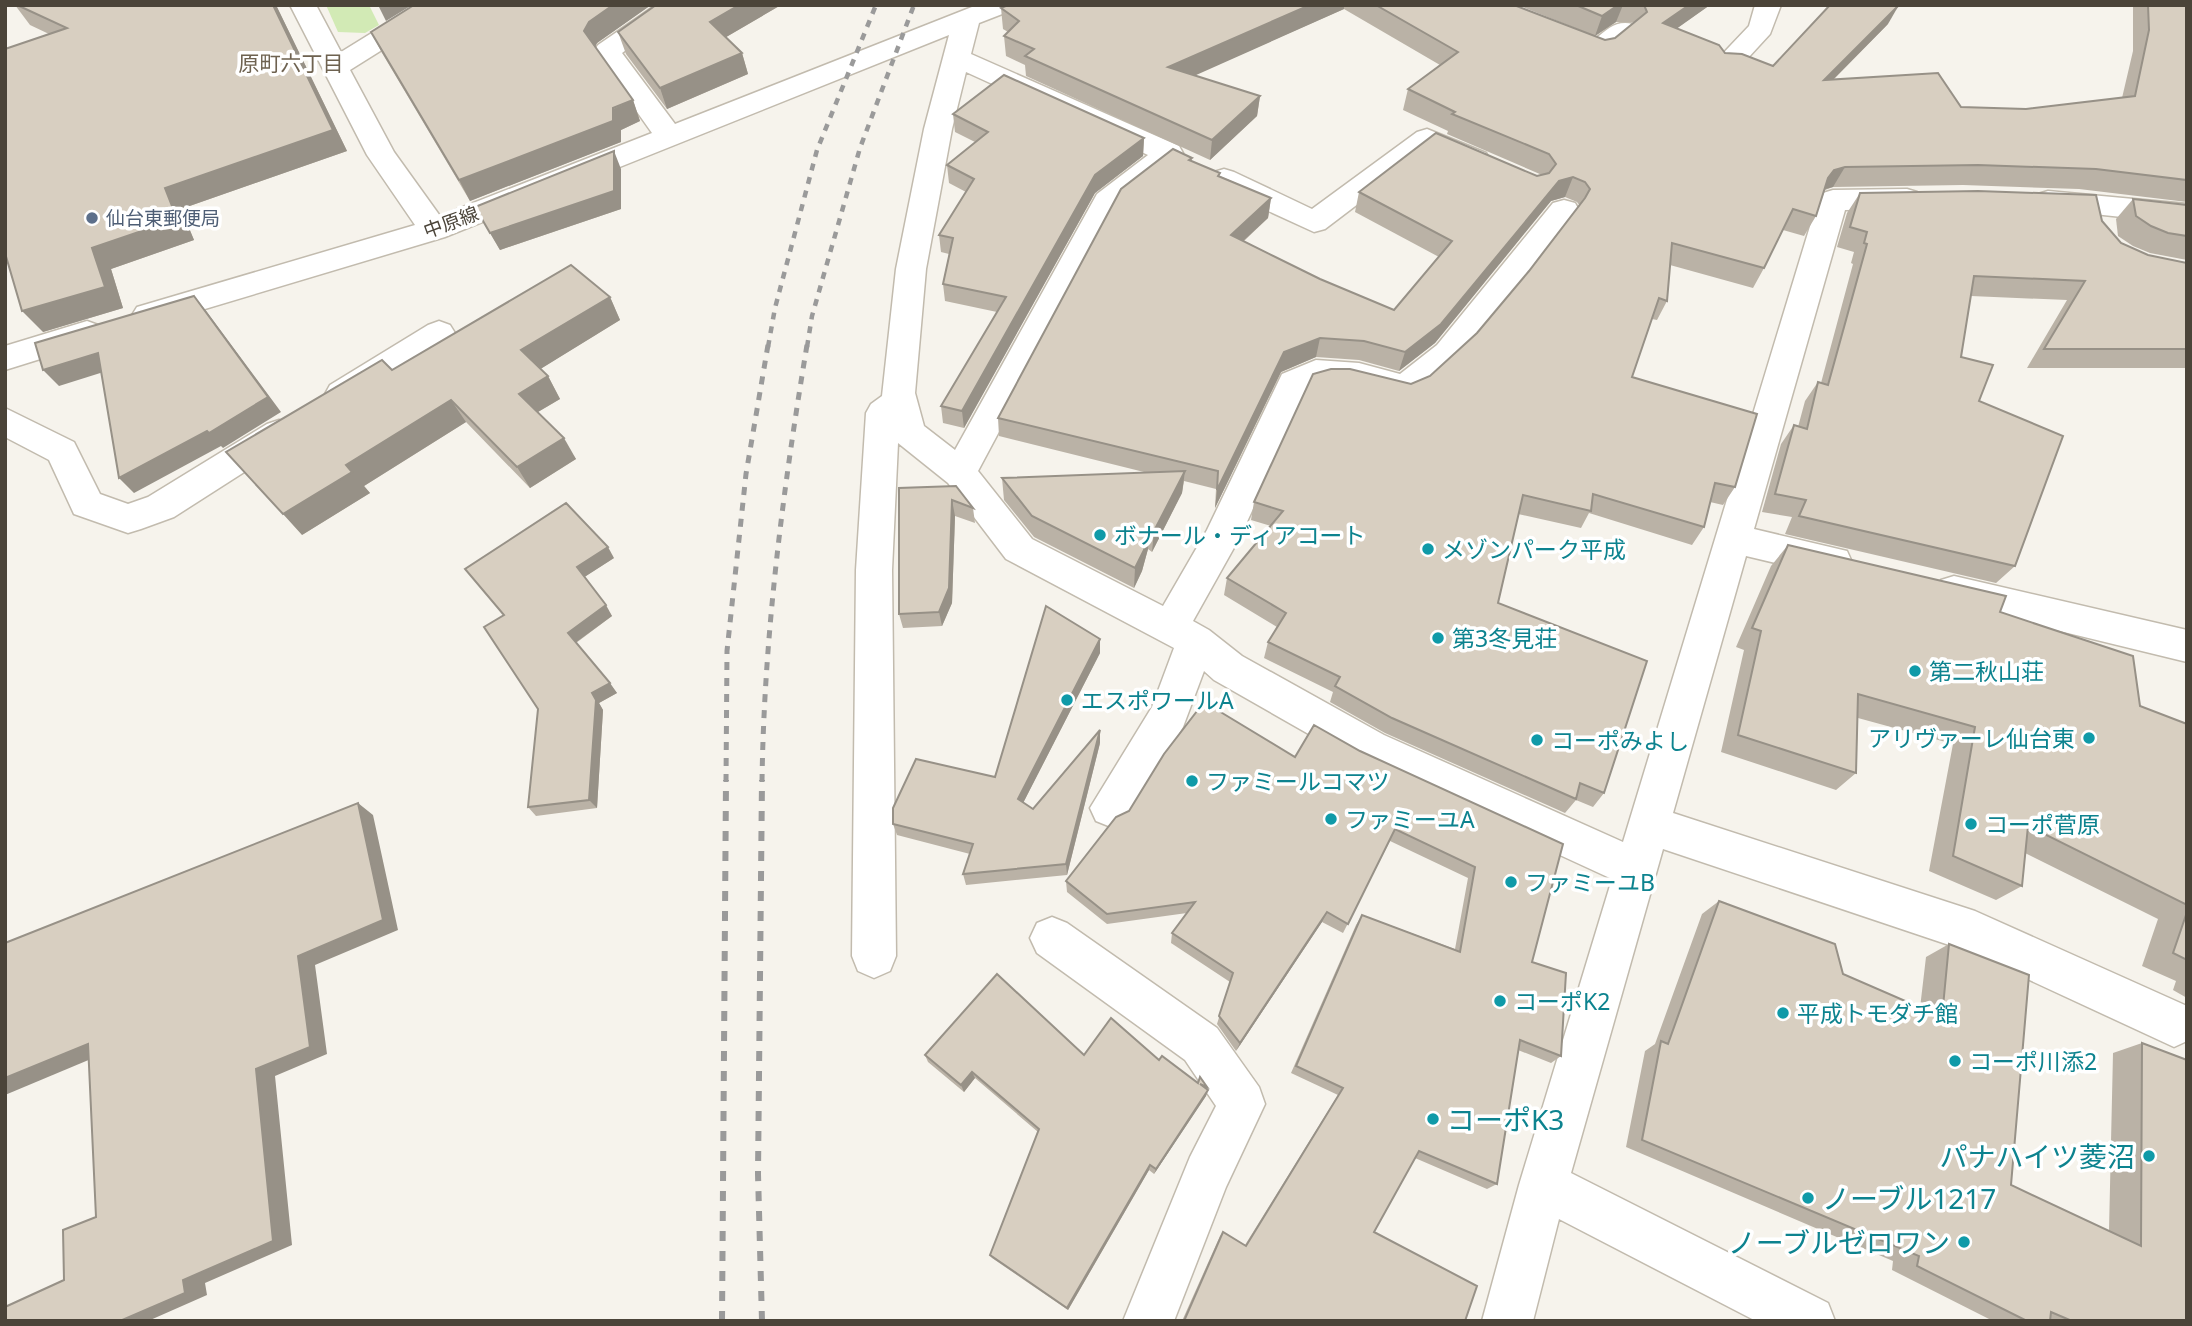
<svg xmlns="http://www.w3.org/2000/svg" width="2192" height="1326" viewBox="0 0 2192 1326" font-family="'Noto Sans','Noto Sans JP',sans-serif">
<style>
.green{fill:#d2eab5}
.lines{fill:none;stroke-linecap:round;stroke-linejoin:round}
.minor-casing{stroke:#c2bbae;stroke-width:3}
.minor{fill:#fff;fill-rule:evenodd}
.rail-far2{stroke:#9a9a9a;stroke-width:4.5;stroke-dasharray:7 7;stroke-linecap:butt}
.rail-far1{stroke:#9a9a9a;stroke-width:5;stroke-dasharray:8 8;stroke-linecap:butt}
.rail{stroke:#9a9a9a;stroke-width:6;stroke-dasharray:10 10;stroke-linecap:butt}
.wall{fill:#bab2a6}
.shaded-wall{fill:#979187}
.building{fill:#d8cfc1;stroke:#979187;stroke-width:2}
.service-dot{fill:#5c6f8a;stroke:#fff;stroke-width:2.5}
.culture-dot{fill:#0f9aa8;stroke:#fff;stroke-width:2.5}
.labels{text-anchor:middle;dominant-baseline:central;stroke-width:7;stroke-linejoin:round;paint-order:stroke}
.far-service-label{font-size:19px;fill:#4e5e75;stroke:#fff;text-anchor:start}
.far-street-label{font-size:19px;fill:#4b4439;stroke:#fff}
.far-neighbourhood-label{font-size:21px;fill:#6e6250;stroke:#fff}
.culture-label{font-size:23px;fill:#0d838f;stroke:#fff;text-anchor:start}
.near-culture-label{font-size:28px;fill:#0d838f;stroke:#fff;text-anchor:start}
</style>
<rect width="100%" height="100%" fill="#f6f3ec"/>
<path class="green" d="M326,5H369L379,25L365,33L338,32Z"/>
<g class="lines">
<defs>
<g id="minor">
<path d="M290,5H316L341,52L417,5H448L444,11L350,70L394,152L440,216L652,133L594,51L598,45L656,5H687L622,53L675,124L977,5H1014L1010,11L979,23L971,54L1179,146L1183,153L1179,160L1119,207L978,471L1032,539L1163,606L1207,530L1282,374L1316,360L1359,363L1400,374L1437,345L1553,203L1564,200L1575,203L1579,210L1575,217C1548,250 1442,399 1405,400C1399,400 1391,396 1385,394C1360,387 1331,379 1307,391L1240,537L1193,621L1209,630L1242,656L1384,735L1623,842L1818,200L1823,193L1833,190L1907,189L1917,192L1922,199L1917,206L1907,209L1845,210L1754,529L1847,551L1852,562L1847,573L1834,577L1746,556L1673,813L1975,911L2187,1006V1041L2174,1047L1967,951L1663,849L1571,1173L1828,1303L1835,1321H1756L1559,1219L1533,1321H1482L1519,1185L1612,879L1356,761L1214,680L1204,671L1183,727L1126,821L1111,827L1096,821L1090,808L1152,707L1174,648L1006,559L948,483L898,443L892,570L896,956L890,971L874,978L858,971L852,956L856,570L866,413L871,404L882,396L896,269L924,129L949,35L445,237L148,326L137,323L132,315L137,307L415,225L367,155ZM966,72L1148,155L1097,194L955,450L924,426L915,393L926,269L952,129Z"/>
<path d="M1474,5H1510L1595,39C1608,29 1616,20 1633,24L1637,30L1607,56L1598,58L1478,11Z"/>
<path d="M1755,5H1781L1770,34L1736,71L1726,73L1716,71L1712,65L1749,26Z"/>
<path d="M1427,129L1486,153L1490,160L1486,167L1476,169L1466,167L1429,150L1325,229L1314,232L1214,186L1209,179L1214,172L1224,169L1234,172L1312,209L1417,132Z"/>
<path d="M2048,191L2187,204V224L2038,208L2033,201L2038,194Z"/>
<path d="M87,321L98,325L103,333L98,341L5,370V346Z"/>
<path d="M439,321L450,325L455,333L450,341L354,403L342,406L330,403L325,394L330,385L428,325Z"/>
<path d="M5,408L74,442L100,494L128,504L148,497L267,424L279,420L291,424L296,433L291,442L174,517L141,529L128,533L74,514L49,460L5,437Z"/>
<path d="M1954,576L2187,630V662L1941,602L1935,591L1941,580Z"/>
<path d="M1052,917L1067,923L1217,1028L1259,1087L1265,1104L1226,1187L1174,1321H1123L1190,1157L1216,1106L1185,1060L1037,953L1030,938L1037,923Z"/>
</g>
</defs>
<use href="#minor" class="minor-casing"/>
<use href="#minor" class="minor"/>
<g class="rail-far2">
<path d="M768,347L775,308L817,150L876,5"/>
<path d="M807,347L812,316L860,148L914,5"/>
</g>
<g class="rail-far1">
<path d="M726,782L727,651L746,474L768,345"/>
<path d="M762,782C764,636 783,489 807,345"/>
</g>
<g class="rail">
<path d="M722,1321L726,780"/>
<path d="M762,1321L758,1174L762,780"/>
</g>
</g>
<g class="wall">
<path d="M15,5H276L347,151L181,209L194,240L111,269L123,308L43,332L49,34L30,25Z"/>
<path d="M414,5H651L597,43L595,47L633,100L640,121L621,130V142L470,201L382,53L371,32Z"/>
<path d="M656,5H781L726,37L742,53L748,74L667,109L626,54L618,32Z"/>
<path d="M1008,5H1514L1605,40L1615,38L1634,22H1616L1595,36L1518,5H1710L1677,28L1725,53L1773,66L1888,24L1833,80L1961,107L2026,109L2122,98L2133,51V5H2187V202L2079,189L1963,185L1833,187L1825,190L1816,216L1804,236L1783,230L1764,268L1753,288L1670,265L1667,301L1657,320L1652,319L1632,377L1735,487L1723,505L1710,502L1704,527L1692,545L1589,513L1581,528L1518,514L1498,603L1604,793L1593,807L1576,800L1565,813L1385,733L1330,702L1333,692L1264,658L1268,642L1277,627L1224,595L1227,578L1271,526L1251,520L1254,502L1411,384L1430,376L1477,333L1529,271L1580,206L1577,202L1565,197L1551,201L1435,343L1399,371L1359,360L1316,357L1281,372L1215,508L1216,489L1184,481L1182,493L1152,552L1148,549L1142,571L1134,588L1034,537L1004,500L1002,478L1148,473L999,436L998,418L1192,158V162L1220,176L1271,198L1268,218L1244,241L1320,279L1394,310L1439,257L1355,212L1359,192L1542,175L1447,134L1448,131L1403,110L1408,89L1440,65L1344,9L1194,75L1260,96L1257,116L1210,160L1026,76L1025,65L1006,56L1004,36L1008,32L1003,29L1001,8Z"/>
<path d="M953,114L1144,138L1143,156L1095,193L964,428L943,423L941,406L997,312L945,301L943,284L949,254L941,252L939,235L966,192L949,183L947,165L975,142L955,132Z"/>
<path d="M621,169V209L500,250L475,207Z"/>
<path d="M1860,193L2102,221L2121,243L2148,255L2187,263V368H2027L2067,300L1971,296L1961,357L1979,401L2015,566L1996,583L1785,534L1792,517L1762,512L1781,444L1794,425L1798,427L1805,401L1818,382L1821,383L1853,264L1851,263L1854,252L1837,247L1847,213Z"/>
<path d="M2133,199L2187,205V260L2150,253L2133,246L2118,236L2116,219Z"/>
<path d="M610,297L620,320L540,369L548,376L560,399L538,412L576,459L530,488L466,422L364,486L370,493L302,535L392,370Z"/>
<path d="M956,486L973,508L975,523L955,516L952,603L942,626L903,628L899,614Z"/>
<path d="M1788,545L2000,612L2140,706L2187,724V998L2173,990L2176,981L2142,966L2158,919L2025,853L2022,886L1996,900L1929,871L1953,744L1858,718L1856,773L1836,790L1721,752L1744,650L1736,647L1771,566Z"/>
<path d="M614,558L584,577L612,616L576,643L617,693L599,703L603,710L597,808L536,816L528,807L538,709L504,615L465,569Z"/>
<path d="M1100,639V653L1023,803L1033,809L1100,743L1067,875L966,885L963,874L970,854L897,835L893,824L995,777Z"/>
<path d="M1360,751L1563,844L1532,962L1561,1056L1551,1063L1518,1050L1497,1184L1487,1189L1415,1158L1374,1232L1465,1321H1182L1220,1236L1223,1232L1245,1245L1338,1095L1291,1073L1356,925L1362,915L1455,949L1468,878L1390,841L1343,933L1322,922L1236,1051L1217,1024L1230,982L1171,943L1172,933L1187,913L1107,924L1067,892L1066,881L1295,757Z"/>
<path d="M1719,901L1843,974L1920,1008L1926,957L1949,944L2011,1185L2109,1231L2113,1053L2142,1043L2187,1321H1993L1892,1270L1893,1261L1626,1147L1645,1051L1655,1044L1702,914Z"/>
<path d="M925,1055H1084L1159,1060L1207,1087L1206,1088L1208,1090L1206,1096L1154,1174L1149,1170L1068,1310L992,1258L990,1255L1038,1132L975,1078L964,1092L928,1062Z"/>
</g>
<g class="shaded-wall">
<path d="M273,5H276L347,151L181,209L194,240L111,269L123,308L43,332L22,311L92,248L165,188Z"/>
<path d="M378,5H412L386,21Z"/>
<path d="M613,5H651L597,43L592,53L584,31L589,22Z"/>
<path d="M739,5H781L716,43L710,22Z"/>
<path d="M1310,5H1344V9L1167,88L1168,67Z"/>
<path d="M1618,5H1623L1616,22L1595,36L1602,16Z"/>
<path d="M1689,5H1710L1655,44L1663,23Z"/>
<path d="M1899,5L1888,24L1812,101L1824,80Z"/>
<path d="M742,53L748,74L667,109L660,88Z"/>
<path d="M1260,96L1257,116L1210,160L1212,140Z"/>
<path d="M633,100L640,121L621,130V142L470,201L459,180Z"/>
<path d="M1144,138L1143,156L1095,193L964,428L962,411L1095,175Z"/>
<path d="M614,151L621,169V209L500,250L490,233Z"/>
<path d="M1845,167L1833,187L1822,190L1828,178L1834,170Z"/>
<path d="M1573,177L1565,197L1551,201L1435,343L1399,371L1405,352L1559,181Z"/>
<path d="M1271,198L1268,218L1229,254L1231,235Z"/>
<path d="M194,296L207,312L281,412L223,448L221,446L134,493L119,478Z"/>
<path d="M610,297L620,320L534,373L521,350Z"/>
<path d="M1320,338L1316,357L1281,372L1215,508L1217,490L1284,352Z"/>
<path d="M98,353L113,369L59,386L43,370Z"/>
<path d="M548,376L560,399L531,416L519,394Z"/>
<path d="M451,400L466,422L364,486L370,493L302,535L283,514L346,465Z"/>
<path d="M564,438L576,459L530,488L517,467Z"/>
<path d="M1185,471L1182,493L1152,552L1154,531Z"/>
<path d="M952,500L955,516L952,603L942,626L939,612Z"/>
<path d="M1149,528L1148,549L1142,571L1134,588L1135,568Z"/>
<path d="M608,547L614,558L583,578L577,567Z"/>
<path d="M606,605L612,616L575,643L568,633Z"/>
<path d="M1100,639V653L1019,811L1018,799Z"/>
<path d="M610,683L617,693L599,703L603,710L597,808L589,800L592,693Z"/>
<path d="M1100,730V743L1067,875L1066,864Z"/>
<path d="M358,803L373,815L398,930L315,965L327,1054L275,1076L292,1245L205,1283L207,1295L148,1321H120L183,1280L256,1069L298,956Z"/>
<path d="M1327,912L1322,922L1236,1051L1240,1043Z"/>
<path d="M88,1044L110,1051L5,1095V1078Z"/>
<path d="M972,1072L975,1078L964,1092L961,1085Z"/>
<path d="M1208,1090L1206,1096L1154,1174L1156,1169Z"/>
<path d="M1150,1165L1149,1170L1068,1310L1067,1308Z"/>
</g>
<g class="building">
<path d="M17,5H273L333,130L165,188L177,219L92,248L105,287L22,311L5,253V49L67,28Z"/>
<path d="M414,5H613L589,22L584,31L633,100L613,108V121L459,180L371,32Z"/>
<path d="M656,5H739L710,22L742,53L660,88L618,32Z"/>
<path d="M1008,5H1310L1168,67L1260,96L1212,140L1025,56L1034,49L1004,36L1019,21L1001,8Z"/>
<path d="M1376,5H1514L1605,40L1615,38L1647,12L1644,5H1689L1663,23L1719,45L1725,53L1742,54L1773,66L1830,5H1899L1824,80L1938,73L1961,107L2026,109L2135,96L2149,30L2148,5H2187V180L2096,169L1978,165L1845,167L1834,170L1828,178L1816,216L1793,209L1764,268L1672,243L1667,301L1659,298L1632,377L1757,414L1735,487L1715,483L1704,527L1593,494L1591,511L1523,495L1498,603L1647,661L1604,793L1580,783L1576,799L1392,718L1335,686L1340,677L1268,642L1286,613L1227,578L1283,511L1254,502L1313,374L1331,369H1350L1411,384L1430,376L1477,333L1529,271L1585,198L1590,189L1585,182L1573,177L1559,181L1441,324L1405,352L1364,341L1320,338L1284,352L1217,490L1218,471L998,418L1121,189L1173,149L1192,158L1189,160L1220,173L1218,176L1271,198L1231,235L1320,279L1394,310L1452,241L1359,192L1436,133L1537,176L1549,173L1556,164L1549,154L1452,114L1455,112L1408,89L1458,52Z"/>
<path d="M1576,5H1618L1602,16Z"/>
<path d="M1004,75L1144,138L1095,175L962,411L941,406L1006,297L943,284L953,238L939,235L974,179L947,165L988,132L953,114Z"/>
<path d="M614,151V191L490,233L475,207Z"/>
<path d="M1978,191L2096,195L2102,221L2121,243L2148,255L2187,263V349H2044L2085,281L1974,276L1961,357L1993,365L1979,401L2063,436L2015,566L1799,516L1806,500L1775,494L1794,425L1807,429L1818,382L1828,385L1867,244L1864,243L1867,232L1850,227L1860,193Z"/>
<path d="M2133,199L2187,205V236L2168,233L2151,226L2136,216Z"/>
<path d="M571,265L610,297L521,350L548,376L519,394L564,438L517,467L451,400L346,465L352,472L283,514L226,452L382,360L392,370Z"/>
<path d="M194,296L268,397L209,433L207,431L119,478L98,353L43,370L35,343Z"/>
<path d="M1185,471L1154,531L1149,528L1144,550L1135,568L1032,516L1002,478Z"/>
<path d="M956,486L973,508L952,500L949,588L939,612L899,614V488Z"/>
<path d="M566,503L608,547L577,567L606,605L568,633L610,683L592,693L596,700L589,800L528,807L538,709L484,627L504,615L465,569Z"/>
<path d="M1788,545L2006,596L2000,612L2133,656L2140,706L2187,724V905L2028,826L2022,886L1953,856L1975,727L1858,694L1856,773L1738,735L1761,631L1752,628Z"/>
<path d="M1046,606L1100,639L1018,799L1033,809L1100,730L1066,864L963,874L973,844L893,824V808L916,759L995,777Z"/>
<path d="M1204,702L1295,757L1314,725L1360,751L1563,844L1532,962L1566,973L1561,1056L1520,1040L1497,1184L1419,1151L1374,1232L1477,1286L1465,1321H1184L1223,1232L1246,1246L1343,1088L1296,1066L1362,915L1460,952L1475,867L1395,829L1348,924L1327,912L1240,1043L1219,1016L1233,973L1172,933L1195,902L1107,914L1066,881L1116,817L1129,811L1164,754Z"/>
<path d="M358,803L383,920L298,956L310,1047L256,1069L273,1241L183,1280L185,1293L120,1321H5V1307L64,1280L63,1230L96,1217L88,1044L5,1078V943Z"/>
<path d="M1719,901L1835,944L1843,974L1942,1017L1949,944L2029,975L2011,1185L2141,1246L2142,1043L2187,1060V1321H2072L2051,1312L2050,1321H2027L1917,1266L1919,1256L1642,1140L1661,1041L1668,1044Z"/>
<path d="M2187,912V960L2173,953Z"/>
<path d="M997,974L1084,1055L1111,1018L1159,1060L1162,1056L1198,1083L1200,1077L1207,1087L1200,1084L1208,1090L1156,1169L1150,1165L1067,1308L990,1255L1039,1129L972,1072L961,1085L925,1055Z"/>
</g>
<circle class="service-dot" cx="92" cy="218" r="7"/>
<g class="culture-dot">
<circle cx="1100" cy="535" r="7"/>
<circle cx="1428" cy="549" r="7"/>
<circle cx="1438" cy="638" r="7"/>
<circle cx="1915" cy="671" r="7"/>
<circle cx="1067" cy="700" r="7"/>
<circle cx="2089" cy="738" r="7"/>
<circle cx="1537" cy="740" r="7"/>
<circle cx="1192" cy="781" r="7"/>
<circle cx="1331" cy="819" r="7"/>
<circle cx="1971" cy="824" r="7"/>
<circle cx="1511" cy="882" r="7"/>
<circle cx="1500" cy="1001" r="7"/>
<circle cx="1783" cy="1013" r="7"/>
<circle cx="1955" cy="1061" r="7"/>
<circle cx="1433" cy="1119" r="7"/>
<circle cx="2149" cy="1156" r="7"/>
<circle cx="1808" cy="1198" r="7"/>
<circle cx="1964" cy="1242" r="7"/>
</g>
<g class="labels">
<g class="far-service-label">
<text x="106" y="218">仙台東郵便局</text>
</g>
<g class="far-street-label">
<text transform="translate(451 222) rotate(-20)">中原線</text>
</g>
<g class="far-neighbourhood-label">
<text x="291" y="63">原町六丁目</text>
</g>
<g class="culture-label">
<text x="1114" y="535">ボナール・ディアコート</text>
<text x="1442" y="549">メゾンパーク平成</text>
<text x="1452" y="638">第3冬見荘</text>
<text x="1929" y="671">第二秋山荘</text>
<text x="1081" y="700">エスポワールA</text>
<text x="2075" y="738" text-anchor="end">アリヴァーレ仙台東</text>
<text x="1551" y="740">コーポみよし</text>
<text x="1206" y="781">ファミールコマツ</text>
<text x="1345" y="819">ファミーユA</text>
<text x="1985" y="824">コーポ菅原</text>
<text x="1525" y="882">ファミーユB</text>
<text x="1514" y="1001">コーポK2</text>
<text x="1797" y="1013">平成トモダチ館</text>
<text x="1969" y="1061">コーポ川添2</text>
</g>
<g class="near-culture-label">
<text x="1447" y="1119">コーポK3</text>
<text x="2135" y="1156" text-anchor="end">パナハイツ菱沼</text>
<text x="1822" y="1198">ノーブル1217</text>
<text x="1950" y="1242" text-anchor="end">ノーブルゼロワン</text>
</g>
</g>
<rect width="2192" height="1326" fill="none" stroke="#4b4439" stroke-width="14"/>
</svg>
